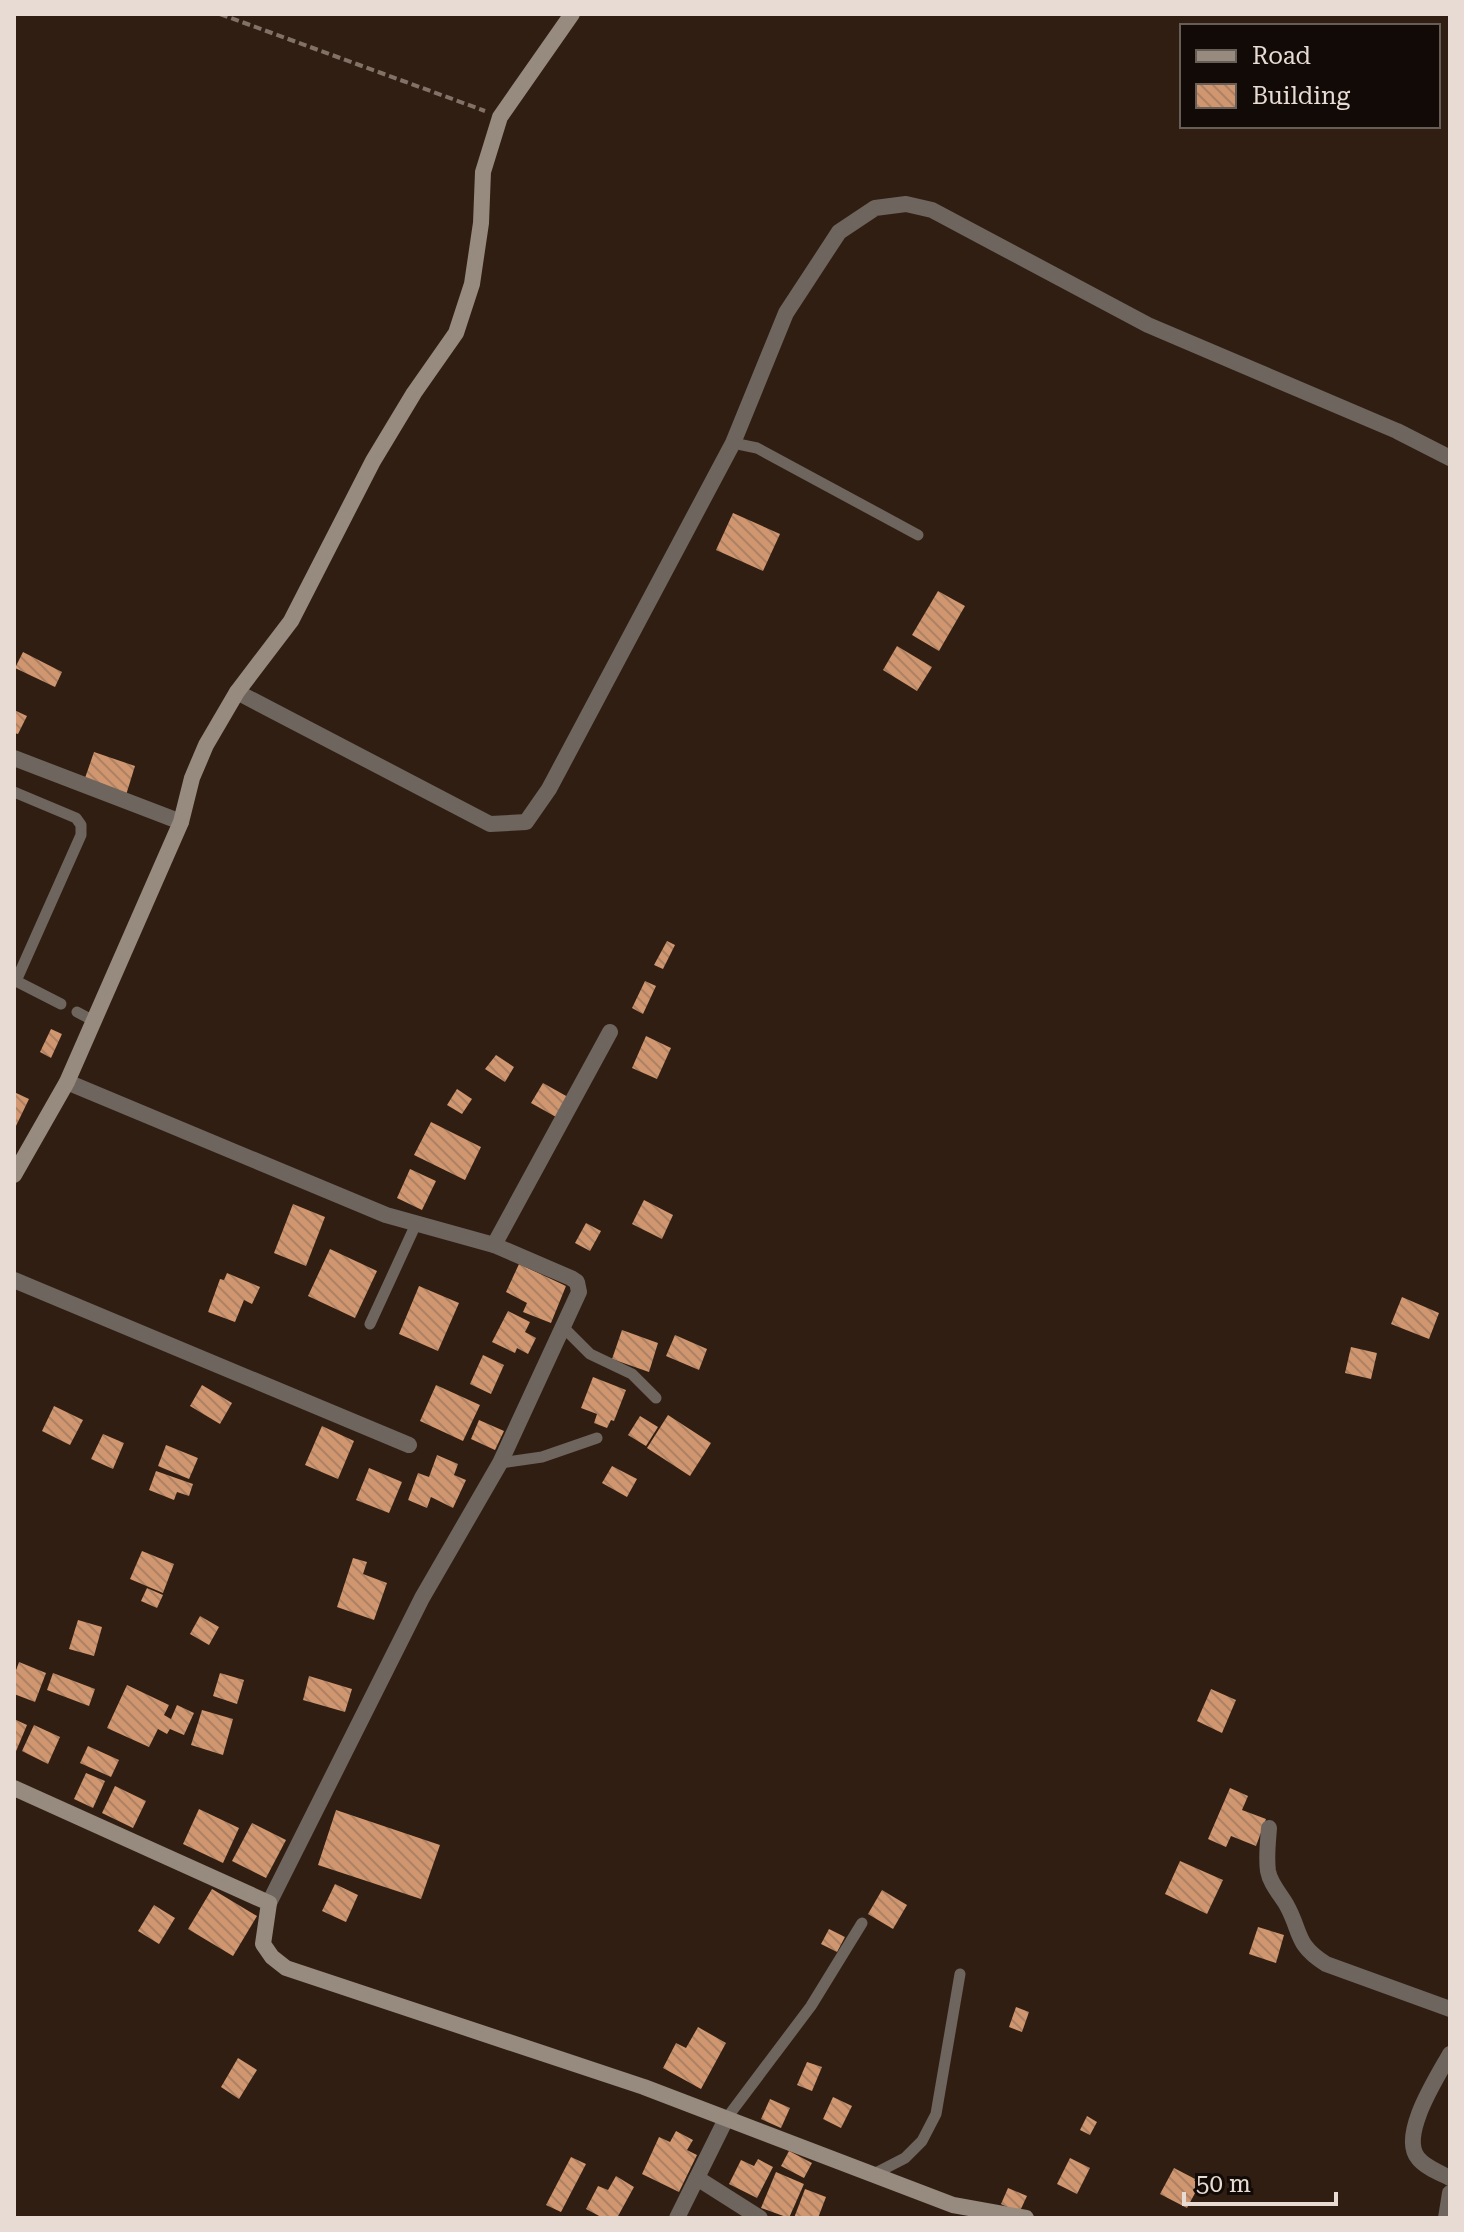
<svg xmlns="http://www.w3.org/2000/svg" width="1464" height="2232" viewBox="0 0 1464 2232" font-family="'Roboto Serif',serif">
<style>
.building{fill:url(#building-back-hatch)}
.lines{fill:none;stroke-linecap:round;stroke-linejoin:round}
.path{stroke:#817167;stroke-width:4;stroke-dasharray:8 4;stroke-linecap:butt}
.lane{stroke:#6d655e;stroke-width:11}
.street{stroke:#6d655e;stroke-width:16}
.secondary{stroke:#978a7f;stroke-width:16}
</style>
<defs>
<pattern id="building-back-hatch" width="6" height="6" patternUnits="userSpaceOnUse" patternTransform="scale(2)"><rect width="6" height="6" fill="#d0966f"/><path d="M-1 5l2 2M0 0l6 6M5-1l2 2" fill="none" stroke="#ad8163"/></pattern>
</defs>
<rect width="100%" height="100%" fill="#301e12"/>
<g class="building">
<path d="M733,513L780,534L763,571L716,550Z"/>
<path d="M938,591L965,606L939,651L912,635Z"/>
<path d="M897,646L932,667L917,691L883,670Z"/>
<path d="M23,652L62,672L55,687L15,668Z"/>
<path d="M14,710L27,716L18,734L14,733Z"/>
<path d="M94,752L135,766L126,795L84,781Z"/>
<path d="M667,941L675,945L663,969L654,965Z"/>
<path d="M645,981L656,986L643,1014L632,1008Z"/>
<path d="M51,1029L62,1034L51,1058L40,1052Z"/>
<path d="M646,1036L671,1048L657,1079L632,1068Z"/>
<path d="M496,1055L514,1067L505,1082L485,1069Z"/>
<path d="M543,1083L568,1097L556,1117L531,1103Z"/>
<path d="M457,1089L472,1099L462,1114L447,1105Z"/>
<path d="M14,1092L29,1099L14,1130Z"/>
<path d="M431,1122L481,1147L465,1180L414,1155Z"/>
<path d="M410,1169L436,1181L422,1210L397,1198Z"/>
<path d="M644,1200L673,1215L662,1239L632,1224Z"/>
<path d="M293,1204L325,1217L306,1266L274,1253Z"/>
<path d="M586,1223L601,1231L590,1251L575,1243Z"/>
<path d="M330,1249L377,1271L355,1318L308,1296Z"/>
<path d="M519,1264L566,1286L551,1323L523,1312L527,1303L506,1292Z"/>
<path d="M227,1273L260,1287L252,1304L244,1300L235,1322L208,1312L220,1279L224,1280Z"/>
<path d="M419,1286L459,1303L438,1351L399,1334Z"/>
<path d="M1402,1297L1439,1313L1429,1339L1391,1324Z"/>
<path d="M508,1311L530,1322L525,1332L536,1338L528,1354L517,1348L515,1353L492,1342Z"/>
<path d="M622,1330L658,1343L649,1372L612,1359Z"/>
<path d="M675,1335L707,1349L699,1370L666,1356Z"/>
<path d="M1351,1347L1377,1353L1371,1379L1345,1373Z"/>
<path d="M483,1355L504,1365L491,1394L470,1384Z"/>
<path d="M593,1377L626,1390L614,1421L611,1420L607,1428L594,1423L597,1414L581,1408Z"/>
<path d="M202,1385L232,1403L220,1424L190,1406Z"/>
<path d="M436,1385L480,1405L463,1441L420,1421Z"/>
<path d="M54,1406L83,1420L70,1445L42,1431Z"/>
<path d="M668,1415L711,1443L690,1476L647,1448Z"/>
<path d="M640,1416L658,1427L646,1446L628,1435Z"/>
<path d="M479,1420L504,1431L495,1450L471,1439Z"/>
<path d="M322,1426L354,1441L338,1479L305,1465Z"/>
<path d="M103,1434L124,1443L113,1469L91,1459Z"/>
<path d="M166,1445L198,1458L189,1479L158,1466Z"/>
<path d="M437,1455L458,1464L454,1475L466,1480L453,1508L431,1497L427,1508L408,1500L418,1473L429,1477Z"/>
<path d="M612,1466L637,1479L627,1497L602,1483Z"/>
<path d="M369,1468L402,1482L389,1513L356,1500Z"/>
<path d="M156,1471L193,1484L189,1496L177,1492L174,1500L149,1490Z"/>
<path d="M142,1551L174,1564L163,1593L130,1579Z"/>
<path d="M353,1558L367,1562L363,1574L387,1583L374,1620L337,1607Z"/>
<path d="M147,1588L163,1595L157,1608L141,1601Z"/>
<path d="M200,1616L219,1627L209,1645L190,1634Z"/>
<path d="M78,1620L102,1627L94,1656L69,1649Z"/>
<path d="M19,1662L46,1673L35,1702L14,1694V1676Z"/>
<path d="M53,1673L95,1689L89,1706L47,1690Z"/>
<path d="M220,1673L244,1680L237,1704L213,1696Z"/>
<path d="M309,1676L352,1689L345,1712L303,1700Z"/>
<path d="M127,1685L169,1705L164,1715L171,1719L177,1705L194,1713L184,1735L170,1729L167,1734L158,1729L149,1747L107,1728Z"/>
<path d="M1211,1689L1236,1700L1222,1733L1197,1721Z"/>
<path d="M202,1710L233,1719L223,1755L191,1745Z"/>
<path d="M14,1719L27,1725L14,1756Z"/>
<path d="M34,1725L60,1737L48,1764L22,1751Z"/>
<path d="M88,1746L119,1760L111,1777L80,1763Z"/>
<path d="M86,1773L105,1781L93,1808L74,1799Z"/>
<path d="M115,1786L146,1801L133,1828L102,1813Z"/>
<path d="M1230,1788L1248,1796L1242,1810L1266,1819L1256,1846L1231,1836L1226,1847L1208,1839Z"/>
<path d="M199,1809L239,1828L223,1863L183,1844Z"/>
<path d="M336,1810L440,1845L421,1899L318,1865Z"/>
<path d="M252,1823L286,1840L266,1878L232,1861Z"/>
<path d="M1180,1861L1223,1880L1207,1914L1165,1894Z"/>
<path d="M335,1884L358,1895L346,1922L322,1911Z"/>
<path d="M212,1889L257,1916L233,1956L188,1929Z"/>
<path d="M882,1890L907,1905L893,1929L868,1914Z"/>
<path d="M154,1905L175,1918L159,1944L138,1931Z"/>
<path d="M1258,1927L1284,1935L1276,1963L1249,1954Z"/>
<path d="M829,1929L845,1937L837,1952L821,1944Z"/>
<path d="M1016,2007L1029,2012L1022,2032L1009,2027Z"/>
<path d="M698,2027L726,2043L701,2089L663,2068L676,2043L686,2048Z"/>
<path d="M238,2058L257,2070L239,2099L221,2087Z"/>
<path d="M807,2062L822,2067L812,2091L797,2085Z"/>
<path d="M833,2097L852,2106L841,2128L823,2119Z"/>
<path d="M770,2099L790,2108L781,2128L761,2119Z"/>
<path d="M1087,2116L1097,2122L1090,2135L1080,2130Z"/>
<path d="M676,2131L693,2140L687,2150L697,2155L679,2192L642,2174L659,2137L670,2142Z"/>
<path d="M789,2151L812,2163L804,2178L781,2166Z"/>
<path d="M571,2157L586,2164L561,2212L546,2205Z"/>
<path d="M1070,2158L1090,2168L1077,2194L1057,2184Z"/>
<path d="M758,2159L773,2167L757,2198L729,2184L741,2160L754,2166Z"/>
<path d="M1174,2168L1201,2182L1187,2208L1160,2194Z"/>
<path d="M776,2172L804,2184L789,2218L761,2208Z"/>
<path d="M616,2176L634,2187L617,2218H603L586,2209L598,2186L608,2190Z"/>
<path d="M1008,2188L1027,2196L1019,2213L1001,2204Z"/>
<path d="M805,2189L826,2197L818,2218H794Z"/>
</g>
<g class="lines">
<path class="path" d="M220,14L485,111"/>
<g class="lane">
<path d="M733,443L757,448L918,535"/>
<path d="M14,792L76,818L81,825V835L16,981"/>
<path d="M14,980L61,1004"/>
<path d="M77,1012L94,1021"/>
<path d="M370,1324L416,1224"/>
<path d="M563,1327L590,1354L632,1374L656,1398"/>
<path d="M500,1463L542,1457L597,1438"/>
<path d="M726,2119L811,2006L862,1923"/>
<path d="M872,2175L905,2158L922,2141L936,2114L960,1974"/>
</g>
<g class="street">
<path d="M237,692L490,824L526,822L549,789L733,443L786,313L839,232L875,208L906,204L932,210L1148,325L1397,431L1450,458"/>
<path d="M14,758L181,822"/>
<path d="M67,1082L386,1215L494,1245"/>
<path d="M14,1280L409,1445"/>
<path d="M1269,1828C1268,1842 1266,1857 1268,1871C1270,1883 1280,1894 1286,1904C1302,1932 1294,1944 1326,1964L1450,2009"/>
<path d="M269,1903L422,1598L500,1463L579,1292L577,1282L571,1278L494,1245L610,1032"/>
<path d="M1450,2054C1438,2076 1399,2135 1418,2158C1425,2167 1440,2173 1450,2178"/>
<path d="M697,2178L760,2218"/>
<path d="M677,2218L726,2119"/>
<path d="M1446,2218L1450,2193"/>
</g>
<g class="secondary">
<path d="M14,1175L67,1082L181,822L192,778L206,745L237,692L291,621L373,461L414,393L456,333L472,284L481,223L483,172L500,117L572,14"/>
<path d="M14,1788L269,1903L263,1944L272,1957L286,1968L644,2087L953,2205L1026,2218"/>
</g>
</g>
<rect width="1464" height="2232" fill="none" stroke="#e7dbd3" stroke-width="32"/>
<rect x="1180" y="24" width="260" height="104" fill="#120a06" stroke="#675e58" stroke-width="2"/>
<rect x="1196" y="50" width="40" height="12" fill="#978a7f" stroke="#675e58" stroke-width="2"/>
<text x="1252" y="64" font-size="24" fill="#e7dbd3">Road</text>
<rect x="1196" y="84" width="40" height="24" fill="url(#building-back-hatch)" stroke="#675e58" stroke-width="2"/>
<text x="1252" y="104" font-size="24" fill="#e7dbd3">Building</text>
<path d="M1184 2192v12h152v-12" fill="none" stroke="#e7dbd3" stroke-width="4"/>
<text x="1196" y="2192" font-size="24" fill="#e7dbd3" stroke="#120a06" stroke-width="6" paint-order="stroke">50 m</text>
</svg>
